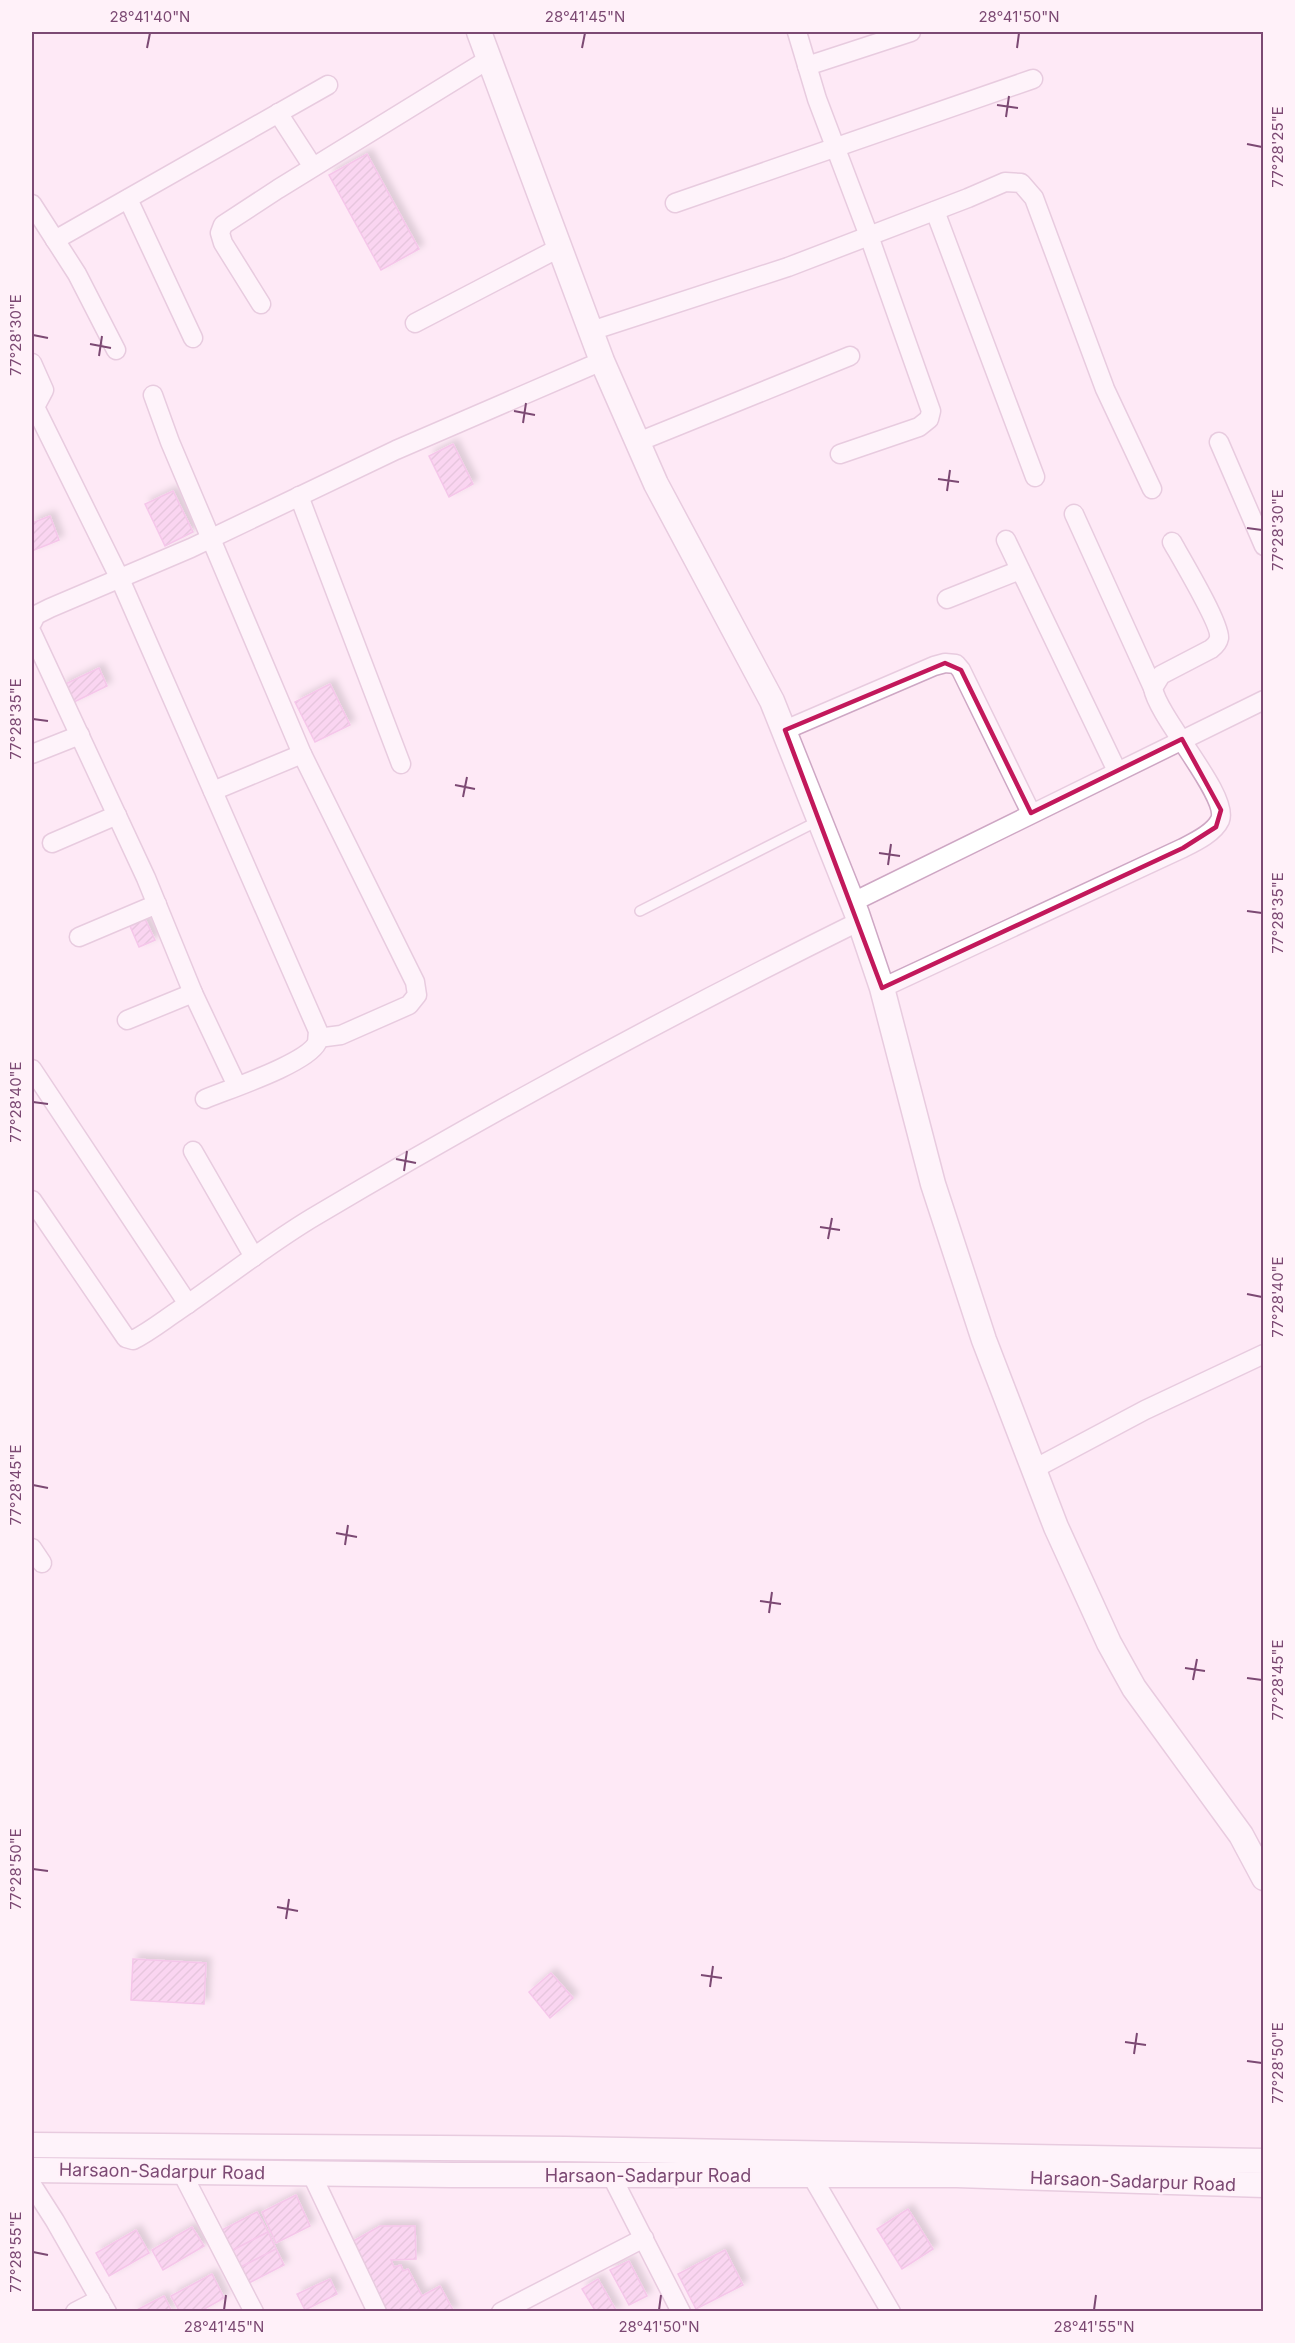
<svg xmlns="http://www.w3.org/2000/svg" width="1295" height="2343" viewBox="0 0 1295 2343" font-family="Inter,sans-serif">
<style>
.building{fill:url(#building-hatch);stroke:#eb9cdb;stroke-width:1.5;filter:url(#shadow)}
.lines{fill:none;stroke-linecap:round;stroke-linejoin:round}
.service-casing{stroke:#cea7c4;stroke-width:12}
.minor-casing{stroke:#cea7c4;stroke-width:21}
.tertiary-casing{stroke:#cea7c4;stroke-width:27}
.service{stroke:#fff;stroke-width:9}
.minor{stroke:#fff;stroke-width:18}
.tertiary{stroke:#fff;stroke-width:24}
.marked{fill:none;stroke:#c2185b;stroke-width:4.5;stroke-linejoin:round}
.ticks{fill:none;stroke:#7c4973;stroke-width:2}
.labels{text-anchor:middle;dominant-baseline:central;stroke-width:4.5;stroke-linejoin:round;paint-order:stroke}
.street-label{font-size:18px;fill:#7c4973;stroke:#fff1f9}
.neatline{fill:none;stroke:#7c4973;stroke-width:2}
.ticks-label{font-size:15px;text-anchor:middle;fill:#7c4973}
</style>
<defs>
<pattern id="building-hatch" width="6" height="6" patternUnits="userSpaceOnUse" patternTransform="scale(1.5)"><rect width="6" height="6" fill="#f6bdea"/><path d="M-1 1l2-2M0 6l6-6M5 7l2-2" fill="none" stroke="#cc9cc2"/></pattern>
<filter id="shadow"><feDropShadow dx="5" dy="-5" stdDeviation="3" flood-color="#0004"/></filter>
</defs>
<rect width="100%" height="100%" fill="#fee9f5"/>
<g class="building">
<path d="M367,154L419,249L381,270L329,175Z"/>
<path d="M453,444L473,484L449,497L429,456Z"/>
<path d="M173,491L193,532L165,546L145,504Z"/>
<path d="M50,516L59,540L32,551V523Z"/>
<path d="M99,668L107,686L70,704L61,686Z"/>
<path d="M330,684L350,725L315,742L295,702Z"/>
<path d="M145,919L155,940L139,947L130,926Z"/>
<path d="M133,1959L206,1963L204,2004L131,2000Z"/>
<path d="M551,1973L573,1998L550,2018L529,1992Z"/>
<path d="M296,2195L310,2226L276,2243L262,2212Z"/>
<path d="M908,2209L933,2249L902,2269L877,2229Z"/>
<path d="M257,2212L268,2232L231,2251L220,2231Z"/>
<path d="M380,2226H415L416,2259L391,2260L394,2267L401,2265L403,2271L408,2269L422,2296L440,2286L454,2312H387L348,2244Z"/>
<path d="M192,2227L204,2246L163,2270L152,2250Z"/>
<path d="M136,2230L149,2253L109,2276L96,2253Z"/>
<path d="M268,2232L276,2249L239,2268L231,2251Z"/>
<path d="M276,2249L284,2265L247,2284L239,2268Z"/>
<path d="M725,2250L743,2285L696,2309L678,2274Z"/>
<path d="M629,2261L647,2296L629,2305L610,2270Z"/>
<path d="M212,2274L224,2298L199,2312H180L171,2296Z"/>
<path d="M330,2279L337,2294L305,2310L297,2294Z"/>
<path d="M598,2279L617,2312H596L582,2289Z"/>
<path d="M164,2296L172,2312H133Z"/>
</g>
<g class="lines">
<defs>
<path id="service" d="M640,911L818,821"/>
<g id="minor">
<path d="M797,32L817,99L869,236L931,411L929,419L919,427L840,454"/>
<path d="M807,66L911,32"/>
<path d="M278,113L313,167"/>
<path d="M128,199L193,338"/>
<path d="M675,203L1033,79"/>
<path d="M32,204L77,274L116,350"/>
<path d="M935,211L1035,477"/>
<path d="M55,240L328,85"/>
<path d="M261,304L223,243L220,233L223,225L278,189L489,59"/>
<path d="M415,323L559,248"/>
<path d="M591,331L788,267L968,198L1005,182L1021,183L1034,198L1105,389L1152,489"/>
<path d="M32,363L44,390L35,407L120,579L318,1031L317,1043C306,1064 229,1089 205,1099"/>
<path d="M153,395L170,442L302,754L415,982L417,995L409,1005L341,1035L318,1038"/>
<path d="M638,442L850,356"/>
<path d="M1219,442L1264,546"/>
<path d="M299,496L401,764"/>
<path d="M1074,514L1153,688"/>
<path d="M1006,540L1117,771"/>
<path d="M947,599L1020,570"/>
<path d="M32,623L36,615L50,608L191,548L396,450L602,361"/>
<path d="M32,633L146,878L193,993L237,1086"/>
<path d="M785,730L934,666L945,663L956,664L961,670L1031,813"/>
<path d="M32,754L80,735"/>
<path d="M213,791L302,754"/>
<path d="M52,843L117,815"/>
<path d="M853,902L1264,700"/>
<path d="M79,937L157,904"/>
<path d="M882,988L1183,848C1195,842 1214,833 1220,820C1230,796 1158,718 1153,688L1161,675L1211,649C1215,646 1218,643 1219,638C1221,625 1181,558 1172,542"/>
<path d="M127,1020L193,993"/>
<path d="M32,1069L188,1304"/>
<path d="M193,1151L254,1257"/>
<path d="M32,1200L126,1338L133,1340C149,1332 164,1320 179,1310C225,1279 269,1243 317,1215C494,1110 676,1012 860,921"/>
<path d="M1034,1469L1145,1410L1264,1354"/>
<path d="M32,1548L42,1563"/>
<path d="M181,2171L254,2312"/>
<path d="M311,2173L377,2312"/>
<path d="M611,2175L681,2312"/>
<path d="M811,2175L891,2312"/>
<path d="M32,2185L55,2221L107,2312"/>
<path d="M75,2312L100,2299"/>
<path d="M501,2312L644,2238"/>
</g>
<g id="tertiary">
<path d="M479,32L602,361L656,484L772,701L857,914L882,988L933,1184L984,1340L1056,1527L1109,1643L1134,1688L1241,1835L1264,1878"/>
<path d="M32,2145L565,2149L1264,2161"/>
<path d="M32,2170L452,2175H957L1264,2185"/>
</g>
</defs>
<use href="#service" class="service-casing"/>
<use href="#minor" class="minor-casing"/>
<use href="#tertiary" class="tertiary-casing"/>
<use href="#service" class="service"/>
<use href="#minor" class="minor"/>
<use href="#tertiary" class="tertiary"/>
</g>
<path d="M0 0H1295V2343H0ZM945,663L961,670L1031,813L1182,739L1221,810L1216,827L1183,848L882,988L785,730Z" fill="#fee9f5" fill-opacity=".55" fill-rule="evenodd"/>
<path class="marked" d="M945,663L961,670L1031,813L1182,739L1221,810L1216,827L1183,848L882,988L785,730Z"/>
<path class="ticks" d="M147,48L150,33M582,48L585,33M1017,48L1019,33M997,105L1018,108M1006,117L1009,96M1247,144L1262,147M33,335L48,338M90,344L111,348M99,356L102,336M514,411L535,415M523,423L526,403M938,479L959,482M947,491L950,470M1247,528L1262,530M33,719L48,721M455,785L475,789M463,797L467,777M879,853L900,856M888,865L891,844M1247,911L1262,913M33,1102L48,1104M396,1159L416,1163M404,1171L407,1151M820,1227L840,1230M828,1239L832,1218M1247,1294L1262,1297M33,1485L48,1488M336,1533L357,1537M345,1545L348,1525M760,1601L781,1604M769,1613L772,1592M1185,1668L1205,1671M1247,1678L1262,1680M1193,1680L1197,1659M33,1869L48,1871M277,1907L298,1911M286,1919L289,1899M701,1975L722,1978M710,1987L713,1966M1125,2042L1146,2045M1134,2054L1137,2033M1247,2061L1262,2063M33,2252L48,2255M224,2310L226,2295M659,2310L661,2295M1094,2310L1096,2295"/>
<g class="labels">
<g class="street-label">
<text transform="translate(162 2171) rotate(1)">Harsaon-Sadarpur Road</text>
<text x="648" y="2175">Harsaon-Sadarpur Road</text>
<text transform="translate(1133 2181) rotate(2)">Harsaon-Sadarpur Road</text>
</g>
</g>
<rect width="1295" height="2343" fill="none" stroke="#fff1f9" stroke-width="66"/>
<rect x="33" y="33" width="1229" height="2277" class="neatline"/>
<g class="ticks-label">
<text x="150" y="22">28°41'40"N</text>
<text x="585" y="22">28°41'45"N</text>
<text x="1019" y="22">28°41'50"N</text>
<text transform="translate(1278 147) rotate(-90)" y="5">77°28'25"E</text>
<text transform="translate(16 335) rotate(-90)" y="5">77°28'30"E</text>
<text transform="translate(1278 530) rotate(-90)" y="5">77°28'30"E</text>
<text transform="translate(16 719) rotate(-90)" y="5">77°28'35"E</text>
<text transform="translate(1278 913) rotate(-90)" y="5">77°28'35"E</text>
<text transform="translate(16 1102) rotate(-90)" y="5">77°28'40"E</text>
<text transform="translate(1278 1297) rotate(-90)" y="5">77°28'40"E</text>
<text transform="translate(16 1485) rotate(-90)" y="5">77°28'45"E</text>
<text transform="translate(1278 1680) rotate(-90)" y="5">77°28'45"E</text>
<text transform="translate(16 1869) rotate(-90)" y="5">77°28'50"E</text>
<text transform="translate(1278 2063) rotate(-90)" y="5">77°28'50"E</text>
<text transform="translate(16 2252) rotate(-90)" y="5">77°28'55"E</text>
<text x="224" y="2332">28°41'45"N</text>
<text x="659" y="2332">28°41'50"N</text>
<text x="1094" y="2332">28°41'55"N</text>
</g>
</svg>
